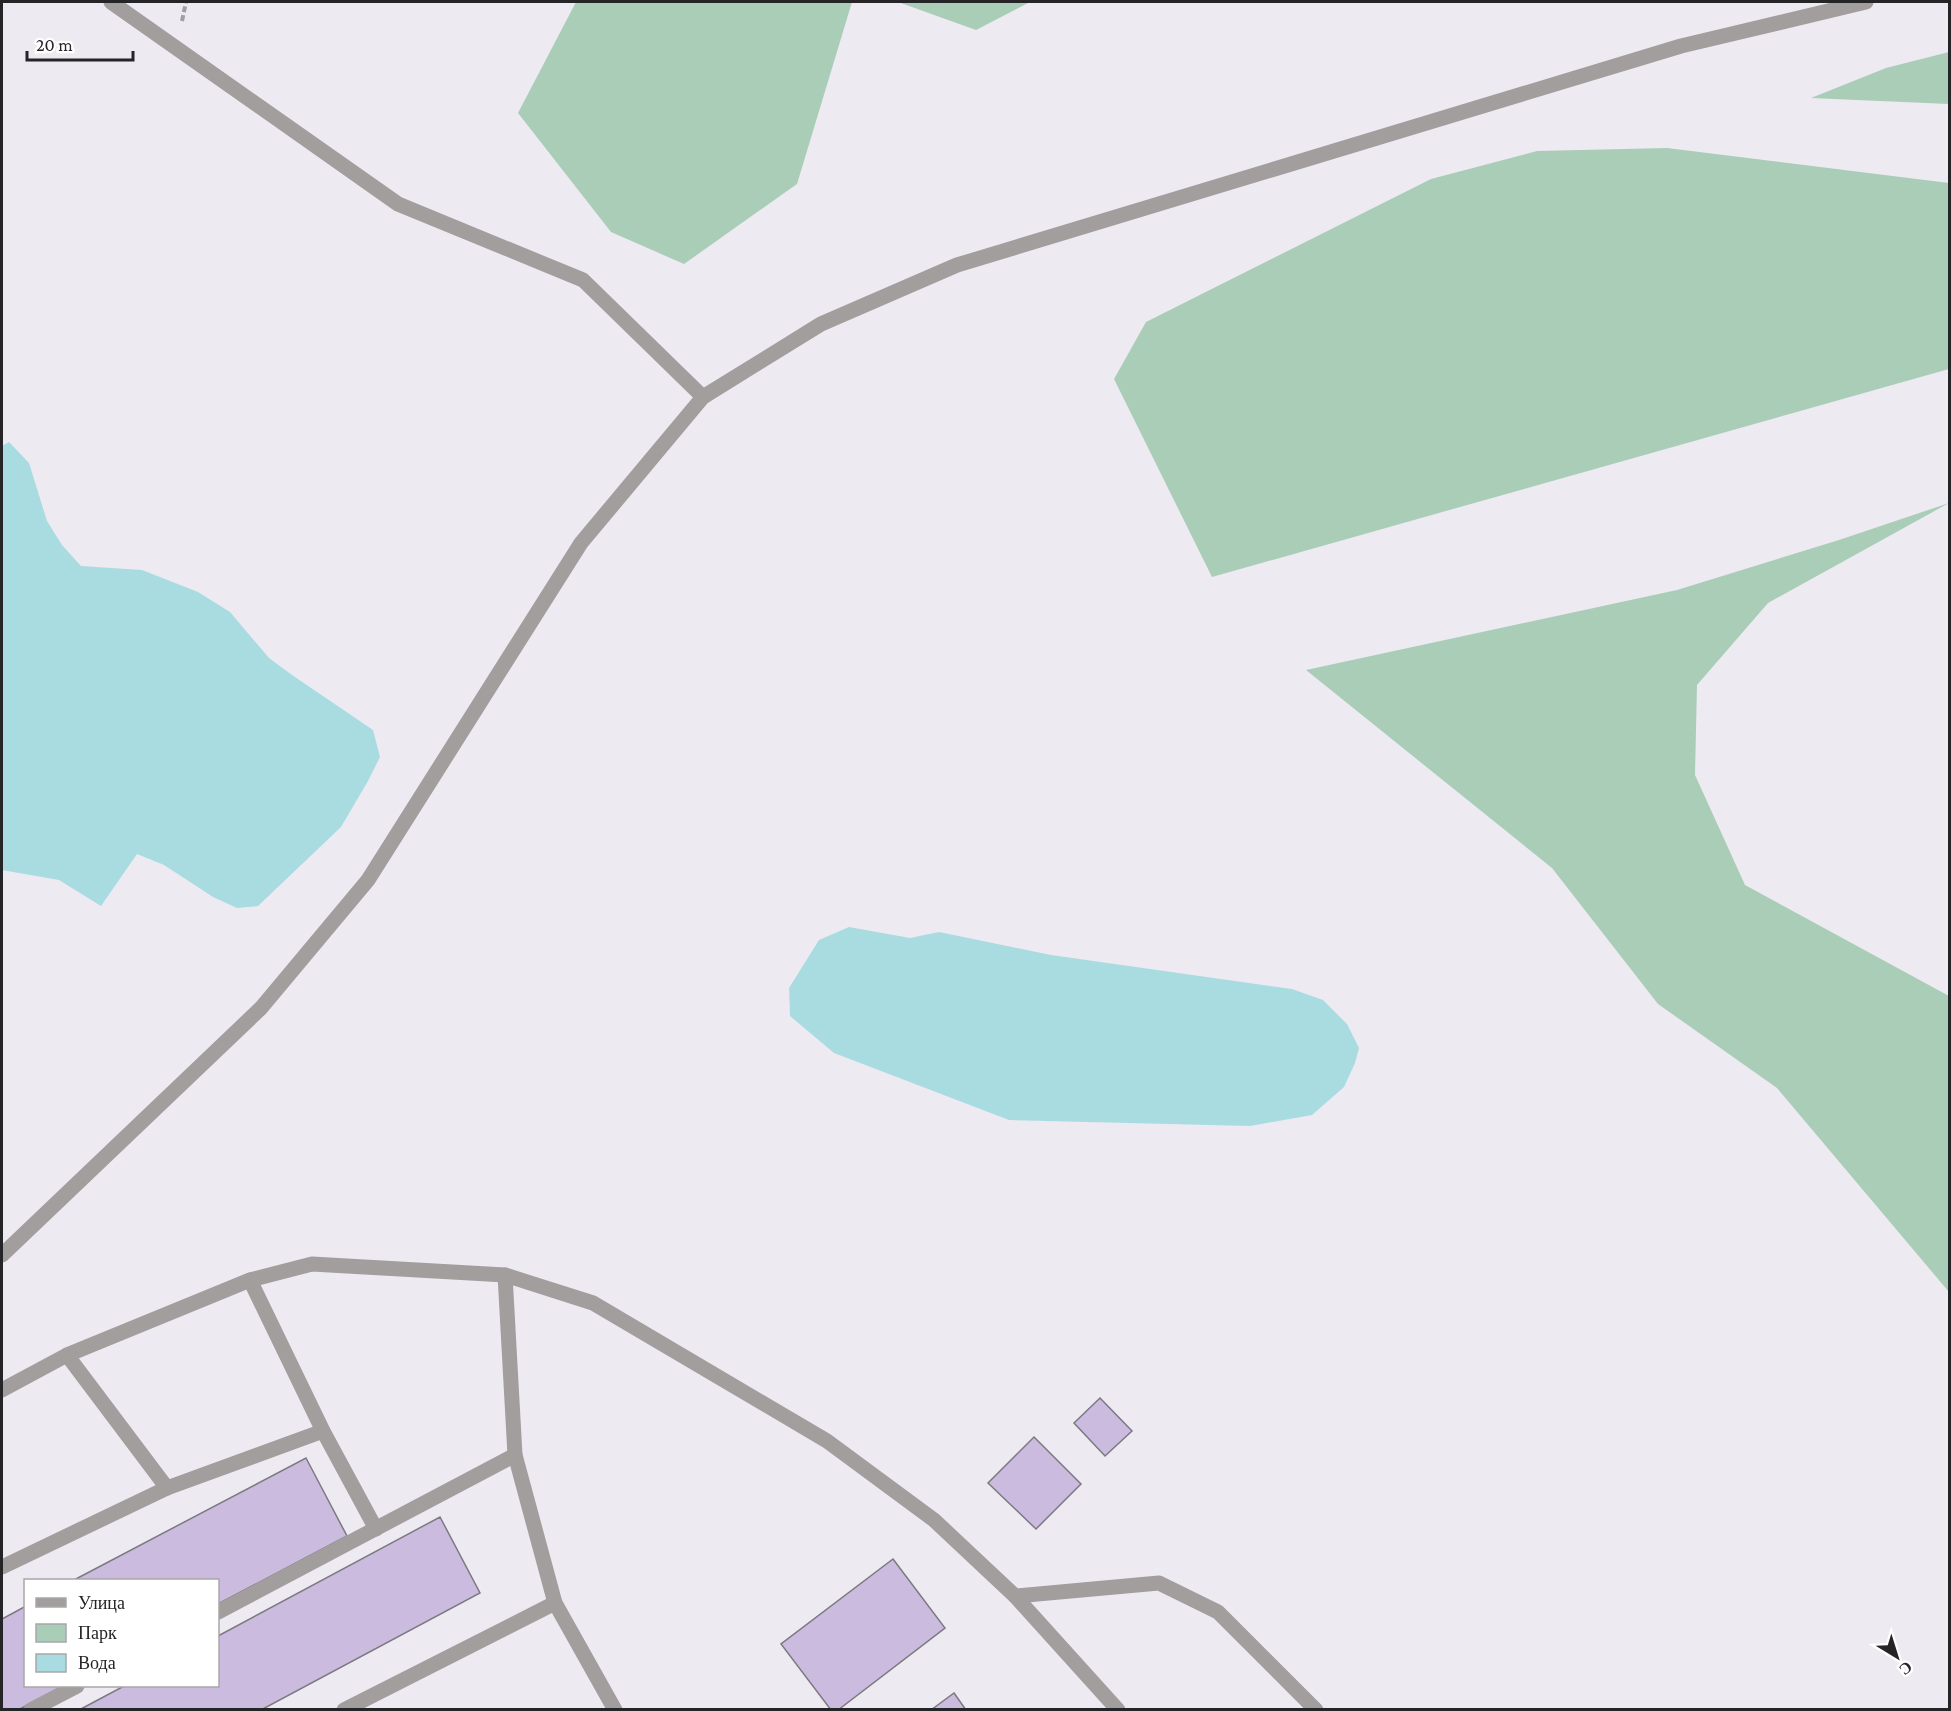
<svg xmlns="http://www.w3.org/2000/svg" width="1951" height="1711" viewBox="0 0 1951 1711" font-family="'Crimson Pro',serif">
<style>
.green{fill:#aacdb8}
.water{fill:#a9dce1}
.building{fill:#cbbbdf;stroke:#7c7980;stroke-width:1.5}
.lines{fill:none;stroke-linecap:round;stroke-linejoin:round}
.path{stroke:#a09da3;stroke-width:4;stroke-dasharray:6 3;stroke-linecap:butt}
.service{stroke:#a29e9e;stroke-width:15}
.minor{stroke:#a29e9e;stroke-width:15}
</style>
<rect width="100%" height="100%" fill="#edeaf2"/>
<g class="green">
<path d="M576,2H852L797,184L684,264L611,232L518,113Z"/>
<path d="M898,2H1030L976,30Z"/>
<path d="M1949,52V104L1811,98L1886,68Z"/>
<path d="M1667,148L1949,183V369L1212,577L1114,379L1146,322L1431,179L1537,151Z"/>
<path d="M1949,503L1768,603L1697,685L1695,775L1745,885L1949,996V1292L1777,1088L1658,1004L1552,868L1306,670L1677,590L1839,540Z"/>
</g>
<g class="water">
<path d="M9,442L29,463L47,521L62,545L81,566L142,570L198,592L230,612L269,658L292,675L373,730L380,757L368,781L341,827L258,906L237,908L213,897L164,865L137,854L101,906L59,880L2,870V446Z"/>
<path d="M849,927L910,938L939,932L1051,955L1292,989L1323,1000L1347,1024L1359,1048L1355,1063L1344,1087L1312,1115L1250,1126L1009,1120L834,1053L790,1016L789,988L819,940Z"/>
</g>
<g class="building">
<path d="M1100,1398L1132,1431L1105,1456L1074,1423Z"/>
<path d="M1034,1437L1081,1484L1036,1529L988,1483Z"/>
<path d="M306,1458L347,1536L218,1604V1580H74Z"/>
<path d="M440,1517L480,1593L261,1710H79L124,1686H218V1636Z"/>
<path d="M893,1559L945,1628L838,1710H831L781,1644Z"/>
<path d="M26,1606V1686H64L18,1710H2V1619Z"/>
<path d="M954,1693L966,1710H931Z"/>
</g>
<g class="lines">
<path class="path" d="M182,21L186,2"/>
<g class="service">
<path d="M250,1280L323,1431L376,1529"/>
<path d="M67,1355L167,1488L323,1431"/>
<path d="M2,1567L167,1488"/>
<path d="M1015,1596L1118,1710"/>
<path d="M218,1612L515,1455"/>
<path d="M31,1710L77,1686"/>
<path d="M344,1710L555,1603"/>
</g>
<g class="minor">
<path d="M111,2L398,204L583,280L703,397"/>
<path d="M2,1255L261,1008L368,880L581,543L703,397L821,324L957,265L1681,46L1866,2"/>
<path d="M505,1275L515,1455L555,1603L615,1710"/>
<path d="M2,1390L67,1355L250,1280L312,1264L505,1275L593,1303L827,1441L934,1520L1015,1596L1159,1583L1218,1612L1316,1710"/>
</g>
</g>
<rect width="1951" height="1711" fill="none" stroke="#252427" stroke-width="6"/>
<rect x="24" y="1579" width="195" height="108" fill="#ffffff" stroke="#a8a7a9" stroke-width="1.5"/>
<rect x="36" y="1598" width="30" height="9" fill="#a29e9e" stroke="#a8a7a9" stroke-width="1.5"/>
<text x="78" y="1609" font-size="18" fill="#252427">Улица</text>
<rect x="36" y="1624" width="30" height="18" fill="#aacdb8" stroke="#a8a7a9" stroke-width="1.5"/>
<text x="78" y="1639" font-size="18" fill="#252427">Парк</text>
<rect x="36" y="1654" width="30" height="18" fill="#a9dce1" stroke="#a8a7a9" stroke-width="1.5"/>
<text x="78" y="1669" font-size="18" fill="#252427">Вода</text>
<g transform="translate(1897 1657) rotate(142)" stroke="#ffffff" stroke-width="4.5" paint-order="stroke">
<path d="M0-4.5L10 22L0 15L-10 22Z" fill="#252427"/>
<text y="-9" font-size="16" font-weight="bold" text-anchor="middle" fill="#252427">С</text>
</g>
<path d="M27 51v9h106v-9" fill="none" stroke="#252427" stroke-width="3"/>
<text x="36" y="51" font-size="18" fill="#252427" stroke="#ffffff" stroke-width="4.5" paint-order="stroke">20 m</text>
</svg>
